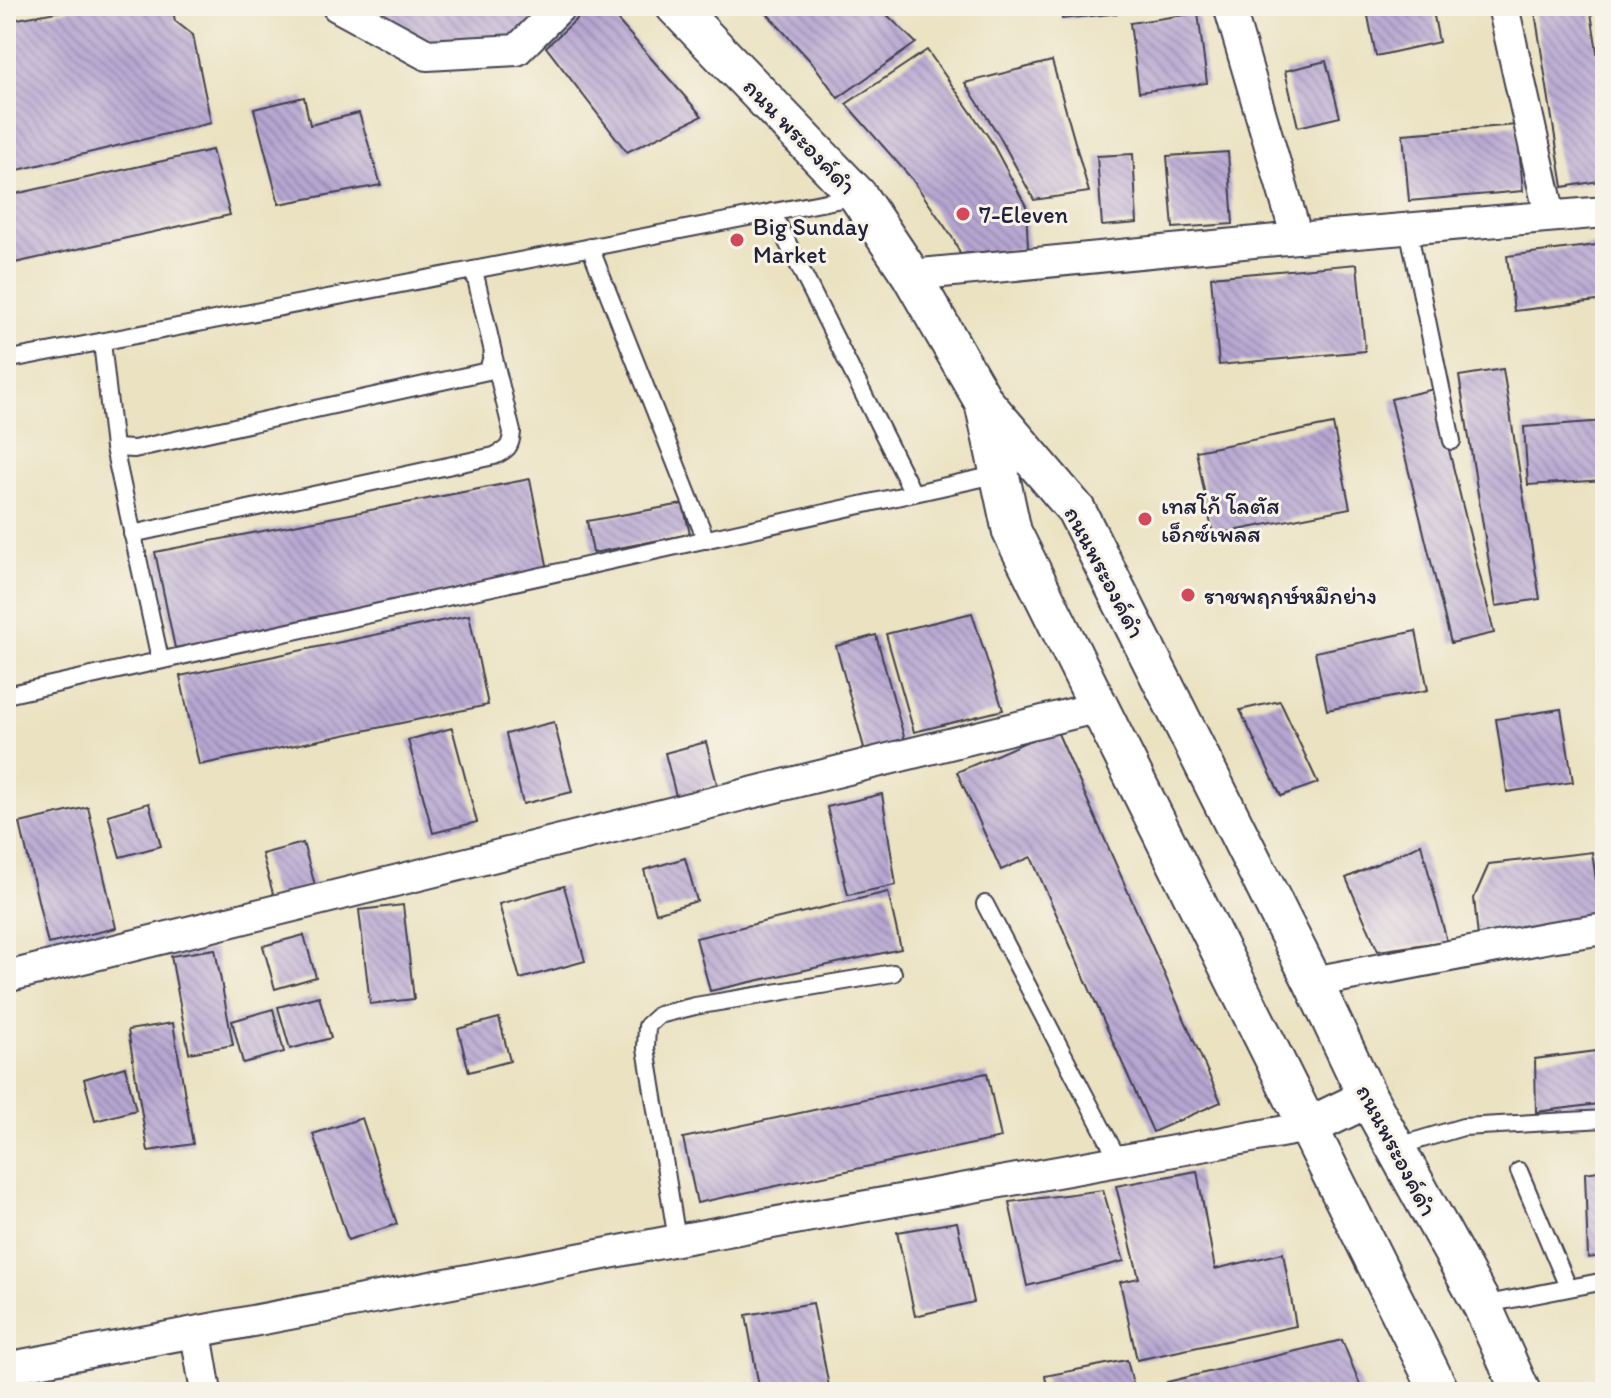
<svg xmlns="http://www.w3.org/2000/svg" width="1611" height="1398" viewBox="0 0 1611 1398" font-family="Itim,'Playpen Sans Thai',sans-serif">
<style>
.building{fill:url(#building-back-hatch)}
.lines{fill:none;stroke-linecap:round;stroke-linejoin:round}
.service-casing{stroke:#403f4f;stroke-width:20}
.minor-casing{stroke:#403f4f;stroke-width:34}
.tertiary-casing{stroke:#403f4f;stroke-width:42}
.service{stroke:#fff;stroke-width:16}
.minor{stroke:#fff;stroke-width:30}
.tertiary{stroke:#fff;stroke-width:38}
.poi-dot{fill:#d1495b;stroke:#f7f3e8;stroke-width:3}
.labels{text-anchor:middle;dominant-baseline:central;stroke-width:6;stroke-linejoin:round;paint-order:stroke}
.street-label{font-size:24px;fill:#22223b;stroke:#f7f3e8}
.poi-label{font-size:24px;fill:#22223b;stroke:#f7f3e8;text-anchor:start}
</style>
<defs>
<pattern id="building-back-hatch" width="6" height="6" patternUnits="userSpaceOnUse" patternTransform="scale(2)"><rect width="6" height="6" fill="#b6a6d1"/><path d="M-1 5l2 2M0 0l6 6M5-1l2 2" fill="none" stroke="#9487ab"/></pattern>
</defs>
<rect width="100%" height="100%" fill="#f7f3e8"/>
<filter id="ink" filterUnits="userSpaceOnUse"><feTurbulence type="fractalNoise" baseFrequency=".0125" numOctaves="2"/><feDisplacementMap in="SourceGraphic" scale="16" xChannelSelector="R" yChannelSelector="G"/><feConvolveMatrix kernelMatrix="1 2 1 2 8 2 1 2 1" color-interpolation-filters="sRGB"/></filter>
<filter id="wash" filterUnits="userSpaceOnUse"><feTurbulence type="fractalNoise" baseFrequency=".006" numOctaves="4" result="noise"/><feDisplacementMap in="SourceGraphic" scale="32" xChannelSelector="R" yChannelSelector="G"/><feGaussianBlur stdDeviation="1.8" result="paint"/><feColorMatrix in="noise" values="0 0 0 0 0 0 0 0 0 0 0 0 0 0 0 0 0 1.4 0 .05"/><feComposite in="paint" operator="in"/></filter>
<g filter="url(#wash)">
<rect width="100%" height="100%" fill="#ebe2c1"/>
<g id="blocks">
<g class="building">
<path d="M172,6L175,21L193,35L211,123L6,173V21L89,6Z"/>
<path d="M371,6H546L518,38L428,42Z"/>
<path d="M591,6H605L702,116L627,152L546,47Z"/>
<path d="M760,6H878L916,43L838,98L814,65Z"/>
<path d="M1061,6H1119L1120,13L1062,19Z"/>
<path d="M1366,6H1432L1439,42L1376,56Z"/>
<path d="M1534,6H1590L1605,104V180L1563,187Z"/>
<path d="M1198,13L1207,83L1139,92L1130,23Z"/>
<path d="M927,50L990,139L1026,206L1028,248L960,254L954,240L912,179L846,104Z"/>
<path d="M1052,61L1089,192L1034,200L998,134L965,83Z"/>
<path d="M1326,61L1340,117L1298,127L1285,71Z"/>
<path d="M304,97L310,125L359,113L381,185L279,204L254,109Z"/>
<path d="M1517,125L1523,191L1409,201L1403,134Z"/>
<path d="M212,150L230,215L6,265V196Z"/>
<path d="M1228,152L1233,224L1173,228L1167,156Z"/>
<path d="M1133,154L1137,223L1102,226L1097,156Z"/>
<path d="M1605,244V300L1514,311L1507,256Z"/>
<path d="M1357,264L1365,351L1219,365L1211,277Z"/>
<path d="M1503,369L1540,599L1496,606L1459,376Z"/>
<path d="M1434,389L1494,633L1451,643L1391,399Z"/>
<path d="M1605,421V480L1528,485L1524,427Z"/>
<path d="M1333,424L1350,508L1213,535L1196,451Z"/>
<path d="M530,479L549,575L175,648L155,552Z"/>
<path d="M683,504L690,534L593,553L587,521Z"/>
<path d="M972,613L1003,710L914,732L886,634Z"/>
<path d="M469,615L488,705L199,765L180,676Z"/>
<path d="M1416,631L1428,690L1327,710L1315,652Z"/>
<path d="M876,635L906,744L866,755L836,646Z"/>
<path d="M1280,701L1318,783L1281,796L1240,710Z"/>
<path d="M1561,709L1573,782L1507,792L1496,719Z"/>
<path d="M554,722L572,792L523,804L506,734Z"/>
<path d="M452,728L477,822L433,833L408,740Z"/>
<path d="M1056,729L1221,1102L1153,1132L1031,857L1001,870L957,772Z"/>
<path d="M706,742L717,784L676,796L665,753Z"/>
<path d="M882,794L896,885L848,895L827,807Z"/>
<path d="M149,803L161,846L120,857L108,815Z"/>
<path d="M88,807L116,928L48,944L20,823Z"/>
<path d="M303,843L315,885L274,897L262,854Z"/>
<path d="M1421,844L1447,941L1378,951L1346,878Z"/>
<path d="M1592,852L1602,922L1478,937L1474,898L1489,864Z"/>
<path d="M685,858L697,901L656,913L644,870Z"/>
<path d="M564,886L585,961L520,979L499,904Z"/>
<path d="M888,892L901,949L710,991L696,938Z"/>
<path d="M403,905L414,999L370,1004L359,910Z"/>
<path d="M304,935L316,977L275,989L263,946Z"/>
<path d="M215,949L233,1045L189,1053L171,956Z"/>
<path d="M319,996L331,1038L290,1049L278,1007Z"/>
<path d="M273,1009L284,1052L243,1063L232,1021Z"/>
<path d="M499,1018L510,1061L469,1072L458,1029Z"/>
<path d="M173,1023L193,1144L148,1151L128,1030Z"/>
<path d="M1605,1050V1103L1536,1112L1535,1059Z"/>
<path d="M125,1067L136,1110L95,1121L84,1079Z"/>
<path d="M987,1073L1001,1138L697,1203L683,1138Z"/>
<path d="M362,1118L397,1224L348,1240L313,1134Z"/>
<path d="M1605,1170V1256L1588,1258L1585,1173Z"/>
<path d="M1197,1171L1215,1269L1283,1253L1296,1326L1137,1360L1120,1282L1139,1278L1116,1186Z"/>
<path d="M1103,1190L1124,1261L1027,1286L1009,1202Z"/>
<path d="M957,1222L974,1302L915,1316L897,1232Z"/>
<path d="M813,1303L830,1392H760L746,1315Z"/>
<path d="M1342,1340L1363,1392H1169L1167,1382Z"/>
<path d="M1127,1360L1135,1392H1048L1045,1376Z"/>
</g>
</g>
</g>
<g filter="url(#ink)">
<use href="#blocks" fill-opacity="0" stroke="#403f4f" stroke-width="2"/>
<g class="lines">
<defs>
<g id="service">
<path d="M772,212L913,493"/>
<path d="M1408,228L1452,441"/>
<path d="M590,247L706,540"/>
<path d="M102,342L114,448L160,659"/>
<path d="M6,360L857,196"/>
<path d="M114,448L134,449L488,371L493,352L474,270"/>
<path d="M132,534L494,456C507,450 511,447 512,432L493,354"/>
<path d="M6,695L1000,474"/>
<path d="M985,904L1119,1161"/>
<path d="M1395,1147L1463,1127L1605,1119"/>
<path d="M1519,1171L1568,1287"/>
<path d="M677,1240L646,1048L647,1026L659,1015L695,1006L893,973"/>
<path d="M1482,1305L1605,1281"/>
</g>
<g id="minor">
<path d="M337,6L427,55L517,50L561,6"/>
<path d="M1229,6L1297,238"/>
<path d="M1503,6L1550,216"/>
<path d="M911,275L1297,238L1605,212"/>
<path d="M6,977L1099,707"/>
<path d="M1313,982L1550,937L1605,929"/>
<path d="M196,1333L206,1392"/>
<path d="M6,1368L677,1240L1308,1127"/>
</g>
<g id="tertiary">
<path d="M675,6L858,196L911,275L984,402L1076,510L1313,982L1368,1098L1482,1305L1521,1392"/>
<path d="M985,406L1012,532L1440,1392"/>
<path d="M1308,1127L1368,1098"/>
</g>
</defs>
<use href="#service" class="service-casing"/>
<use href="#minor" class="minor-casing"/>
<use href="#tertiary" class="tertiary-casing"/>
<use href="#service" class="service"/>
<use href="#minor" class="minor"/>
<use href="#tertiary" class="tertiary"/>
</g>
</g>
<g class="poi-dot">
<circle cx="963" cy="214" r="8"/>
<circle cx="737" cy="240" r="8"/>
<circle cx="1145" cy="519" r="8"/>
<circle cx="1188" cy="595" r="8"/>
</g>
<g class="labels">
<g class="street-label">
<text transform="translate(800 136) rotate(46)">ถนน พระองค์ดำ</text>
<text transform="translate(1105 572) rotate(62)">ถนนพระองค์ดำ</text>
<text transform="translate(1397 1150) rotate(62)">ถนนพระองค์ดำ</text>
</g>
<g class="poi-label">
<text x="979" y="214">7-Eleven</text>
<text x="753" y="226">Big Sunday<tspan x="753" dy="28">Market</tspan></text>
<text x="1161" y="505">เทสโก้ โลตัส<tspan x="1161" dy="28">เอ็กซ์เพลส</tspan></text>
<text x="1204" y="595">ราชพฤกษ์หมึกย่าง</text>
</g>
</g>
<rect width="1611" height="1398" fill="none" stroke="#f7f3e8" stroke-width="32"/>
</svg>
